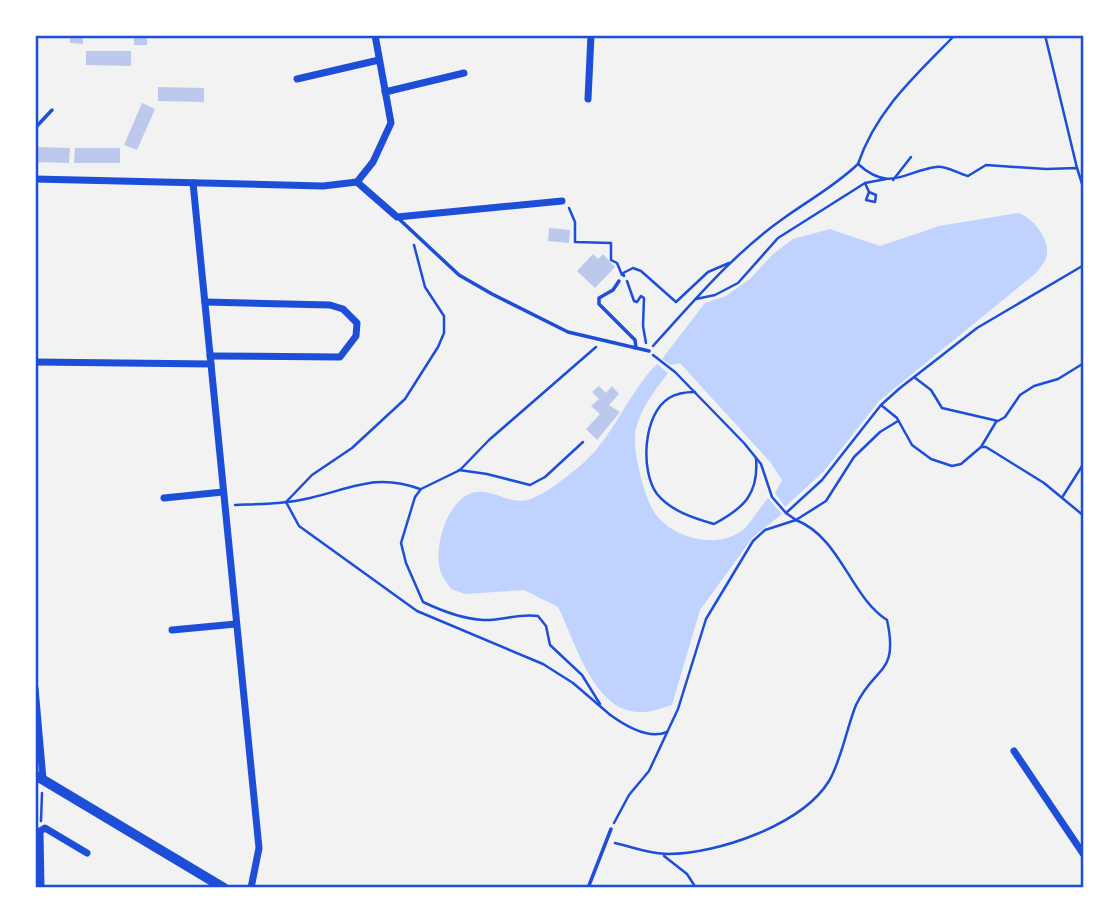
<svg xmlns="http://www.w3.org/2000/svg" width="1119" height="923" viewBox="0 0 1119 923" font-family="Mulish,sans-serif">
<style>
.water{fill:#bfd3fe}
.building{fill:#bdc9ec}
.lines{fill:none;stroke-linecap:round;stroke-linejoin:round}
.path{stroke:#1d4ed8;stroke-width:2.5}
.service{stroke:#1d4ed8;stroke-width:3.5}
.minor{stroke:#1d4ed8;stroke-width:7}
.tertiary{stroke:#1d4ed8;stroke-width:10}
.neatline{fill:none;stroke:#1d4ed8;stroke-width:2.5}
</style>
<rect width="100%" height="100%" fill="#f2f2f2"/>
<g class="water">
<path d="M1018,213C1033,217 1052,241 1046,258C1044,263 1039,269 1036,273L879,401L823,472L785,507L775,493L782,480L771,463L680,363L671,365L662,359L705,303L726,296L751,278L773,254L793,239L830,229L880,246L939,226Z"/>
<path d="M657,364L668,373C655,390 641,408 636,429C631,447 644,496 654,512C672,539 720,551 745,528C753,520 760,507 768,498L782,514L753,537L700,610L672,705C662,708 650,713 640,712C593,712 575,640 558,607L524,590L465,594L451,589C446,582 440,574 439,565C435,540 451,488 484,492C501,494 513,505 531,499C548,492 565,478 580,466C614,437 627,394 657,364Z"/>
</g>
<g class="building">
<path d="M70,35H83V44L70,43Z"/>
<rect x="134" y="35" width="13" height="10"/>
<path d="M86,51H131V66L86,65Z"/>
<path d="M158,87L204,88V102L158,101Z"/>
<path d="M142,103L155,109L137,150L124,145Z"/>
<path d="M35,147L70,148L69,163L35,162Z"/>
<path d="M75,148H120V163H74Z"/>
<path d="M549,228L570,230L569,243L548,241Z"/>
<path d="M593,254L598,259L603,254L615,267L595,288L577,271Z"/>
<path d="M599,386L606,393L612,386L619,394L609,405L620,412L597,440L586,429L600,414L591,406L599,399L592,392Z"/>
</g>
<g class="lines">
<g class="path">
<path d="M1045,35L1077,168"/>
<path d="M858,164C876,110 916,75 955,35"/>
<path d="M893,180L911,157"/>
<path d="M865,183L869,192L876,195L875,202L866,200L869,192"/>
<path d="M569,208L575,222V242L611,243V260L617,263L622,275"/>
<path d="M414,245L425,287L444,316V333L438,347L405,399L352,448L312,475L286,502L299,526L417,611L543,664L573,683L608,713"/>
<path d="M624,276L623,273L633,268L641,271L676,302L708,272L729,263"/>
<path d="M627,281L634,301L637,302L641,296L644,298L643,326L646,343"/>
<path d="M696,299L715,295L738,283L778,238L865,183L886,179"/>
<path d="M653,346C694,301 734,253 784,218C809,200 835,186 858,164C890,193 905,171 936,167C946,165 958,174 968,176L986,165L1046,169L1077,168L1084,190"/>
<path d="M596,347L489,440L460,470L421,489L415,497L401,543L406,563L423,602C442,611 462,619 483,620C502,621 518,613 538,616L546,626L550,645L582,675L600,704"/>
<path d="M653,355L675,372L744,443L761,464L772,497L786,513"/>
<path d="M914,377L931,390L942,408L998,421L1005,417L1020,395L1034,386L1058,379L1084,363"/>
<path d="M695,392C686,392 677,393 669,398C643,414 640,471 657,494C671,511 693,518 714,524C744,508 759,494 756,458"/>
<path d="M881,405L897,418L912,445L931,459L952,466L961,464L981,447H986L1044,483L1084,516"/>
<path d="M981,447L996,422"/>
<path d="M459,470L487,474L530,485L545,477L583,442"/>
<path d="M1063,496L1084,463"/>
<path d="M235,505C260,504 286,504 310,498C353,488 376,473 420,489"/>
<path d="M796,520L826,501L854,457L880,432L898,421"/>
<path d="M609,714C624,725 649,740 667,732"/>
<path d="M41,821L42,793"/>
<path d="M614,823L629,795L649,771L678,709L706,619L753,541L765,530L796,520L786,513L822,480L881,405L900,388L977,328L1084,265"/>
<path d="M615,843C632,847 651,854 668,854C717,854 802,825 829,781C841,761 847,727 856,705C875,665 899,675 887,620C850,596 841,538 796,520"/>
<path d="M664,856L687,874L696,888"/>
</g>
<g class="service">
<path d="M35,128L52,110"/>
<path d="M398,218L459,275L492,294L568,332L649,351"/>
<path d="M619,281L613,290L599,298V304L635,340L636,348"/>
<path d="M588,888L611,829"/>
</g>
<g class="minor">
<path d="M297,79L379,60"/>
<path d="M385,92L464,73"/>
<path d="M588,99L591,35"/>
<path d="M35,179L323,186L357,182L373,162L391,123L375,35"/>
<path d="M357,182L397,217L562,201"/>
<path d="M193,183L259,848L251,888"/>
<path d="M205,302L330,305L343,309L357,323L356,336L340,357L210,356"/>
<path d="M35,362L211,364"/>
<path d="M164,498L223,492"/>
<path d="M172,630L236,624"/>
<path d="M35,688L43,779"/>
<path d="M1014,751L1084,855"/>
<path d="M41,888L40,831L45,828L87,853"/>
</g>
<path class="tertiary" d="M35,775L224,888"/>
</g>
<rect width="1119" height="923" fill="none" stroke="#ffffff" stroke-width="74"/>
<rect x="37" y="37" width="1045" height="849" class="neatline"/>
</svg>
